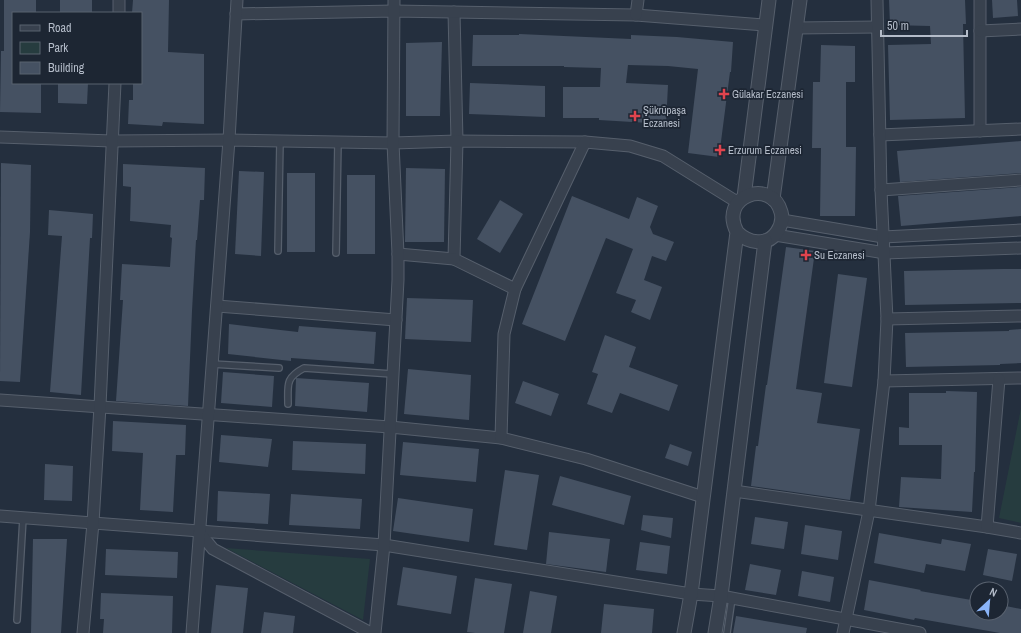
<svg xmlns="http://www.w3.org/2000/svg" width="1021" height="633" viewBox="0 0 1021 633" font-family="'Archivo Narrow',sans-serif">
<style>
.green{fill:#263c3f}
.building{fill:#455162}
.lines{fill:none;stroke-linecap:round;stroke-linejoin:round}
.service-casing{stroke:#565f6c;stroke-width:8}
.minor-casing{stroke:#565f6c;stroke-width:13}
.tertiary-casing{stroke:#565f6c;stroke-width:15}
.service{stroke:#38414e;stroke-width:5.5}
.minor{stroke:#38414e;stroke-width:11}
.tertiary{stroke:#38414e;stroke-width:13}
.health-dot{fill:#e0444e;stroke:#1d2633;stroke-width:1.5}
.labels{text-anchor:middle;dominant-baseline:central;stroke-width:3.5;stroke-linejoin:round;paint-order:stroke}
.poi-label{font-size:11px;fill:#b4bcc9;stroke:#1d2633;text-anchor:start}
</style>
<rect width="100%" height="100%" fill="#242f3e"/>
<g class="green">
<path d="M1021,408V523L999,518Z"/>
<path d="M226,548L370,559L363,620Z"/>
</g>
<g class="building">
<path d="M4,0H36V13H13V83H41V113L0,112L1,51H4Z"/>
<rect x="60" y="0" width="32" height="13"/>
<path d="M133,0H169L168,52L204,54V124L163,122L162,126L128,124L129,100H133V83H141V13H132Z"/>
<path d="M889,0H965L966,24H963L965,118L890,120L888,45L931,44L930,26L890,25Z"/>
<path d="M992,0H1017L1018,16L993,18Z"/>
<path d="M519,34L631,39V35L677,37L733,42L731,72H730L719,157L688,153L698,69L668,66L628,65L626,83L668,85L666,124L599,120V118H563V87H600L601,68L564,67V66H472L473,35H519Z"/>
<path d="M442,42L440,116H406V43Z"/>
<path d="M821,45L855,46V82H846V147H856L855,216H820L821,148H812L813,82H820Z"/>
<path d="M58,83H88L87,104L58,103Z"/>
<path d="M470,83L545,86V117L469,114Z"/>
<path d="M1021,141V173L900,182L897,151Z"/>
<path d="M1,163L31,165L30,232L20,382L0,381Z"/>
<path d="M123,164L205,168L204,200H200L197,240H196L192,311L188,406L116,401L123,300H120L122,264L170,267L172,238L170,237L171,225L130,221L131,187L123,186Z"/>
<path d="M406,168L445,169L444,242H405Z"/>
<path d="M239,171L264,172L261,256L235,254Z"/>
<rect x="287" y="173" width="28" height="79"/>
<rect x="347" y="175" width="28" height="79"/>
<path d="M1021,187V216L901,226L898,196Z"/>
<path d="M572,196L629,219L637,197L658,206L650,227L653,234L674,242L666,261L652,256L644,280L662,287L650,320L631,312L636,300L616,293L633,249L606,238L565,341L522,324Z"/>
<path d="M500,200L523,214L500,253L477,239Z"/>
<path d="M49,210L93,214L92,238H90L81,395L50,392L62,236L48,235Z"/>
<path d="M786,247L815,251L796,389L822,393L817,423L860,429L850,500L751,486L756,446H758L766,385H767Z"/>
<path d="M1003,269H1021V303L905,305L904,271Z"/>
<path d="M838,274L867,278L852,387L824,383Z"/>
<path d="M407,298L473,300L471,342L405,339Z"/>
<path d="M229,324L298,332L299,326L376,332L374,364L291,358V361L228,354Z"/>
<path d="M1021,329V363L1000,364V365L906,367L905,333L1009,331V330Z"/>
<path d="M605,335L636,347L629,367L678,385L669,411L620,393L612,413L587,404L598,374L592,372Z"/>
<path d="M408,369L471,375L469,420L404,414Z"/>
<path d="M223,372L274,376L272,407L221,403Z"/>
<path d="M296,378L369,383L367,412L295,406Z"/>
<path d="M523,381L559,394L551,416L515,403Z"/>
<path d="M946,391L977,392L975,472H974L972,512L899,507L901,477L941,479L942,445H899V427L909,428V393H946Z"/>
<path d="M113,421L186,425L185,455H176L173,512L140,510L143,453L112,451Z"/>
<path d="M221,435L272,439L268,467L219,462Z"/>
<path d="M293,441L366,444L365,474L292,470Z"/>
<path d="M403,442L479,449L476,482L400,475Z"/>
<path d="M670,444L692,452L688,466L665,458Z"/>
<path d="M45,464L73,466L72,501L44,500Z"/>
<path d="M505,470L539,475L527,550L494,545Z"/>
<path d="M560,476L631,496L624,525L552,505Z"/>
<path d="M218,491L270,494L268,524L217,521Z"/>
<path d="M291,494L362,499L360,529L289,525Z"/>
<path d="M398,498L473,509L469,542L393,531Z"/>
<path d="M643,515L673,518L671,538L641,530Z"/>
<path d="M755,517L788,522L784,549L751,544Z"/>
<path d="M805,525L842,531L838,560L801,554Z"/>
<path d="M549,532L610,539L606,572L546,564Z"/>
<path d="M879,533L941,544L942,539L971,544L965,571L926,564L924,573L874,563Z"/>
<path d="M33,539H67L61,633H31Z"/>
<path d="M640,542L670,546L667,574L636,570Z"/>
<path d="M106,549L178,552L177,578L105,575Z"/>
<path d="M988,549L1017,554L1012,581L983,575Z"/>
<path d="M750,564L781,570L776,595L745,590Z"/>
<path d="M403,567L457,576L451,614L397,605Z"/>
<path d="M802,571L834,577L830,602L798,596Z"/>
<path d="M475,578L512,584L504,633H475L467,632Z"/>
<path d="M869,580L921,590L920,591L977,601V613H1001V605L1021,609V633H1000L915,618L914,620L864,610Z"/>
<path d="M216,585L248,588L243,633H211Z"/>
<path d="M530,591L557,596L551,633H523Z"/>
<path d="M101,593L173,596L172,633H103L104,619H100Z"/>
<path d="M604,604L654,609L652,633H601Z"/>
<path d="M264,612L295,616L293,633H261Z"/>
<path d="M736,616L807,628L806,633H733Z"/>
</g>
<g class="lines">
<defs>
<g id="service">
<path d="M278,251L280,141"/>
<path d="M336,253L338,142"/>
<path d="M212,364L279,368"/>
<path d="M288,404C288,385 285,378 304,368L392,374"/>
<path d="M17,620L23,518"/>
<path d="M727,633L732,598"/>
</g>
<g id="minor">
<path d="M980,0V131"/>
<path d="M454,12L457,141L454,259L515,289"/>
<path d="M119,13V0"/>
<path d="M236,14L394,11L636,15L765,25"/>
<path d="M636,15L638,0"/>
<path d="M797,28L877,27"/>
<path d="M980,31L1021,29"/>
<path d="M880,135L1021,129"/>
<path d="M0,137L112,141L229,140L393,143L457,141L585,142L630,146L663,156L737,202"/>
<path d="M881,190L1021,180"/>
<path d="M782,220L883,237L1021,230"/>
<path d="M775,235L885,253L1021,248"/>
<path d="M398,254L454,259"/>
<path d="M217,306L396,320"/>
<path d="M887,319L1021,316"/>
<path d="M884,381L1021,378"/>
<path d="M0,400L390,427L501,438L586,459L703,497"/>
<path d="M501,438L504,334L515,289L585,142"/>
<path d="M734,491L987,527L1021,533"/>
<path d="M0,516L384,545L691,594L721,596L920,633"/>
<path d="M987,527L999,379"/>
<path d="M199,532L213,549L371,633"/>
<path d="M83,633L93,523L100,406L115,83"/>
<path d="M192,633L229,140L237,0"/>
<path d="M375,633L384,545L398,280V254L393,143L394,0"/>
<path d="M843,633L869,511L884,381L887,319L881,190L877,0"/>
</g>
<g id="tertiary">
<path d="M744,197L769,0"/>
<path d="M773,199L800,0"/>
<path d="M684,633L691,594L737,232C718,195 772,178 781,212C783,219 781,226 777,232C767,247 748,243 737,232"/>
<path d="M715,633L721,596L765,241"/>
</g>
</defs>
<use href="#service" class="service-casing"/>
<use href="#minor" class="minor-casing"/>
<use href="#tertiary" class="tertiary-casing"/>
<use href="#service" class="service"/>
<use href="#minor" class="minor"/>
<use href="#tertiary" class="tertiary"/>
</g>
<g class="health-dot">
<path d="M722 88h4v4h4v4h-4v4h-4v-4h-4v-4h4z"/>
<path d="M633 110h4v4h4v4h-4v4h-4v-4h-4v-4h4z"/>
<path d="M718 144h4v4h4v4h-4v4h-4v-4h-4v-4h4z"/>
<path d="M804 249h4v4h4v4h-4v4h-4v-4h-4v-4h4z"/>
</g>
<g class="labels">
<g class="poi-label">
<text x="732" y="94">Gülakar Eczanesi</text>
<text x="643" y="110">Şükrüpaşa<tspan x="643" dy="13">Eczanesi</tspan></text>
<text x="728" y="150">Erzurum Eczanesi</text>
<text x="814" y="255">Su Eczanesi</text>
</g>
</g>
<rect x="12" y="12" width="130" height="72" fill="#1d2633" stroke="#59626f"/>
<rect x="20" y="25" width="20" height="6" fill="#38414e" stroke="#59626f"/>
<text x="48" y="32" font-size="12" fill="#b4bcc9">Road</text>
<rect x="20" y="42" width="20" height="12" fill="#263c3f" stroke="#59626f"/>
<text x="48" y="52" font-size="12" fill="#b4bcc9">Park</text>
<rect x="20" y="62" width="20" height="12" fill="#455162" stroke="#59626f"/>
<text x="48" y="72" font-size="12" fill="#b4bcc9">Building</text>
<g transform="translate(989 601) rotate(26)"><circle r="19" fill="#1d2633" stroke="#59626f"/>
<path d="M0-3L7 15L0 10L-7 15Z" fill="#8ab4f8"/>
<text y="-6" font-size="11" font-weight="bold" text-anchor="middle" fill="#b4bcc9">N</text>
</g>
<path d="M881 30v6h86v-6" fill="none" stroke="#b4bcc9" stroke-width="2"/>
<text x="887" y="30" font-size="12" fill="#b4bcc9" stroke="#1d2633" stroke-width="3" paint-order="stroke">50 m</text>
</svg>
